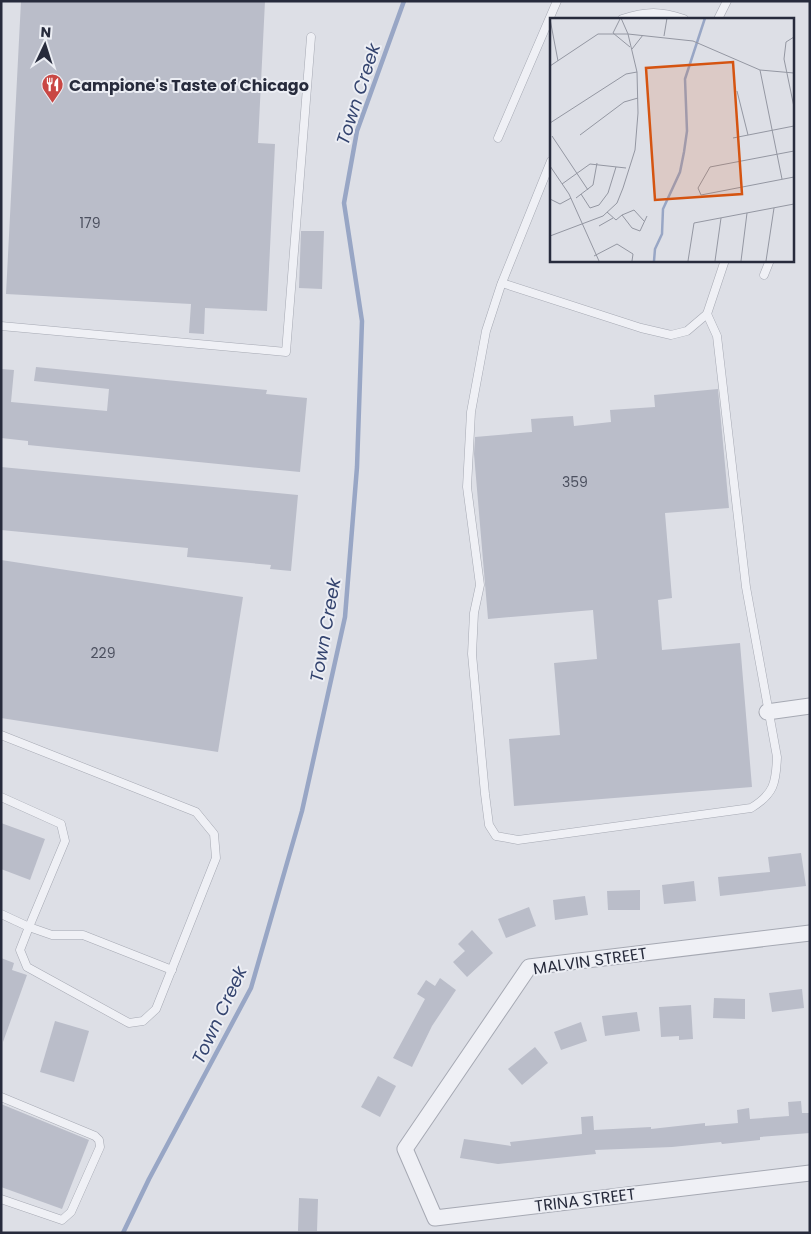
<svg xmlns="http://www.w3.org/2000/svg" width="811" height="1234" viewBox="0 0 811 1234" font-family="Poppins,sans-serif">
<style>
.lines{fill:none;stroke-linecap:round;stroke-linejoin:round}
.stream{stroke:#98a6c5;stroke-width:4.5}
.building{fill:#babdc9}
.lane-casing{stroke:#a6a9b3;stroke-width:9}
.street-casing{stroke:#a6a9b3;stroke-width:17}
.lane{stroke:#eff0f5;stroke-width:8}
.street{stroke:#eff0f5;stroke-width:15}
.labels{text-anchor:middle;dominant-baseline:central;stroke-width:4;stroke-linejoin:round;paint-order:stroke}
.number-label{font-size:14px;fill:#4c505f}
.poi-label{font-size:16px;font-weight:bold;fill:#272b3c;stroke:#eceef4;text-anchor:start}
.street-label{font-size:16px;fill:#272b3c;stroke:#eceef4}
.water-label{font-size:18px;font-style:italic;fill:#33436e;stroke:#eceef4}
.inset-river{fill:none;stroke:#98a6c5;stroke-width:2.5}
.inset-road{fill:none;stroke:#9497a2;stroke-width:1}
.view{fill:#d55411;fill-opacity:0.15;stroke:#d55411;stroke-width:2.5}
.inset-edge{fill:none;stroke:#272b3c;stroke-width:2.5}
</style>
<rect width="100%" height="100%" fill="#dddfe6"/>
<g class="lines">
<path class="stream" d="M123,1233L149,1179L251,988L302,811L345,617L357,467L362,321L344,203L357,131L404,1"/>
</g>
<g class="building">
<path d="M21,1H265L258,143L275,144L267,311L205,308L204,334L189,333L191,304L6,294Z"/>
<path d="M301,231H324L322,289L299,288Z"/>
<path d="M36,367L267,390L266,394L307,398L300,472L28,445V441L1,438V369L14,370L11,402L107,411L109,389L34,381Z"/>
<path d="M718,389L729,508L665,513L672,598L658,600L662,650L740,643L752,787L514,806L509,739L560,735L554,663L597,659L593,610L488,619L474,454L475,437L532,432L531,419L573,416L574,426L611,422L610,410L655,407L654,395Z"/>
<path d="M1,467L298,495L291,571L270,569L271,565L187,557L188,548L1,530Z"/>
<path d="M1,560L243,597L218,752L1,718Z"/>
<path d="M1,823L45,839L30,880L1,869Z"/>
<path d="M801,853L806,886L720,896L718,877L770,872L768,857Z"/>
<path d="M694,881L696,901L664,904L662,885Z"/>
<path d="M640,890V910H608L607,891Z"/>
<path d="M585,896L588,915L555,920L553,900Z"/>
<path d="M529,907L536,926L506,938L498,919Z"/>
<path d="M472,930L493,953L467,977L453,962L465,951L458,944Z"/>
<path d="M1,958L14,963L12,970L27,975L3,1042Z"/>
<path d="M440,978L456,990L432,1026L412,1067L393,1058L425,999L417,994L426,980L435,986Z"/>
<path d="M802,989L804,1008L772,1012L769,993Z"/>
<path d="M714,998L745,999V1019L713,1018Z"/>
<path d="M691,1005L693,1039L679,1040V1036L661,1037L659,1007Z"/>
<path d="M637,1012L640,1031L605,1036L602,1016Z"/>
<path d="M55,1021L89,1031L74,1082L40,1072Z"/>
<path d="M581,1022L587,1041L561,1050L554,1032Z"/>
<path d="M535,1047L548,1063L522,1085L508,1069Z"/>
<path d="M378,1076L396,1086L380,1117L361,1107Z"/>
<path d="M801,1101L802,1113H810V1133L760,1137V1140L722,1144L721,1142L672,1147L595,1150L596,1154L498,1164L460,1158L464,1139L511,1146L510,1142L582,1134L581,1117L593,1116L594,1130L651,1127V1129L705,1123V1126L738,1123L737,1110L749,1108L750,1119L789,1116L788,1102Z"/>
<path d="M1,1104L89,1140L62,1209L1,1187Z"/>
<path d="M299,1198L318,1199L317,1231H298Z"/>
</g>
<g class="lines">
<defs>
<g id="lane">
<path d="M622,19C647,11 660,11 684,19"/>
<path d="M718,19L727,1"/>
<path d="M498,138L557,1"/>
<path d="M551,161L501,285L486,331L471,412L467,487L480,585L474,613L472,654L485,794L489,825L496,836L518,840L751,808C774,794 776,783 777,757L746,587L717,336L707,314L725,260"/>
<path d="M764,275L770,260"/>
<path d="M502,283L641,328L671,335L687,331L707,314"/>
<path d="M1,326L286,352L311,37"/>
<path d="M1,735L196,812L214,834L216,858L156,1009L143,1021L129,1023L27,967L20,950L29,927L1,914"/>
<path d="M1,797L61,824L65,841L29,927L52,935H83L172,970"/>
<path d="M1,1097L95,1136L99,1140L100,1147L71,1212L62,1220L1,1199"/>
</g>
<g id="street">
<path d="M767,712L810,706"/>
<path d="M810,933L529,967L405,1149L435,1218L810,1173"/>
</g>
</defs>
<use href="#lane" class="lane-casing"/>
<use href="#street" class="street-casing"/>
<use href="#lane" class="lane"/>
<use href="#street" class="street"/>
</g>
<defs>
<symbol id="restaurant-pin" viewBox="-11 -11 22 30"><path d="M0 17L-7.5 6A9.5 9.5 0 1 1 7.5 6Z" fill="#c94744" stroke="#eceef4"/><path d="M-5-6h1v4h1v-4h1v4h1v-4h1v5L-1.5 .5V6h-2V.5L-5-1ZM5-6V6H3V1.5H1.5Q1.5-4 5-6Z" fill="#fff"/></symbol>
</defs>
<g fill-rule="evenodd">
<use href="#restaurant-pin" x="40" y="72" width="25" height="34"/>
</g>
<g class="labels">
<g class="number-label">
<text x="90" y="223">179</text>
<text x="575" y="482">359</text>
<text x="103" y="653">229</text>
</g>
<g class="poi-label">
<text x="69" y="85">Campione's Taste of Chicago</text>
</g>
<g class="street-label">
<text transform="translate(590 961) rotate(-8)">MALVIN STREET</text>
<text transform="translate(585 1200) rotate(-7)">TRINA STREET</text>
</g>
<g class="water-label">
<text transform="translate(358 94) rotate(-72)">Town Creek</text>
<text transform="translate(325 630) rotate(-80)">Town Creek</text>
<text transform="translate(219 1015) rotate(-65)">Town Creek</text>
</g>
</g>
<g transform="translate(550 18)">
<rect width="244" height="244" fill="#dddfe6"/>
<path class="inset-river" d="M104,243L105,231L112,216L113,191L130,154L134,134L137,113L135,61L155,0"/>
<path class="inset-road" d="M0,1L8,43M70,1L63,15L80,29M114,18L117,0M244,19L236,24L234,41L244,89M82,31L93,17M0,48L48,16H78L143,23L210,52L244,55M210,52L232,161M187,73L198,117M0,105L76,56L87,54M30,117L74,84L88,80M2,118L38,172M183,120L244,108M244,133L160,149L148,170L151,177L244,159M0,148L19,176L49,243M12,166L40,146L76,150M31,176L40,190L49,187L58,175L66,149M26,180L43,167L47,145M0,181L10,186L21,180M57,194L66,202L72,197L82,210L90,213L97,198M72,197L84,192L94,203M49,208L63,200M0,218L53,198L67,185L73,170L85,132L88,95L87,54L78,16L71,0M44,238L67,226L83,236L82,243M138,243L144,205L244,186M165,243L171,200M191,243L197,195M216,243L224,190"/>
<path class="view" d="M183,44L192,176L105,182L96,50Z"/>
<rect width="244" height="244" class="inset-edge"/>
</g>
<rect width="811" height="1234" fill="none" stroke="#272b3c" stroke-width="5"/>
<g transform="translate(45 45) rotate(4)" stroke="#eceef4" stroke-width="4" paint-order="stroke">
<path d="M0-4L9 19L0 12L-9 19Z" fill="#272b3c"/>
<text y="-8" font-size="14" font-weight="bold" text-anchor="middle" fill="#272b3c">N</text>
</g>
</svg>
